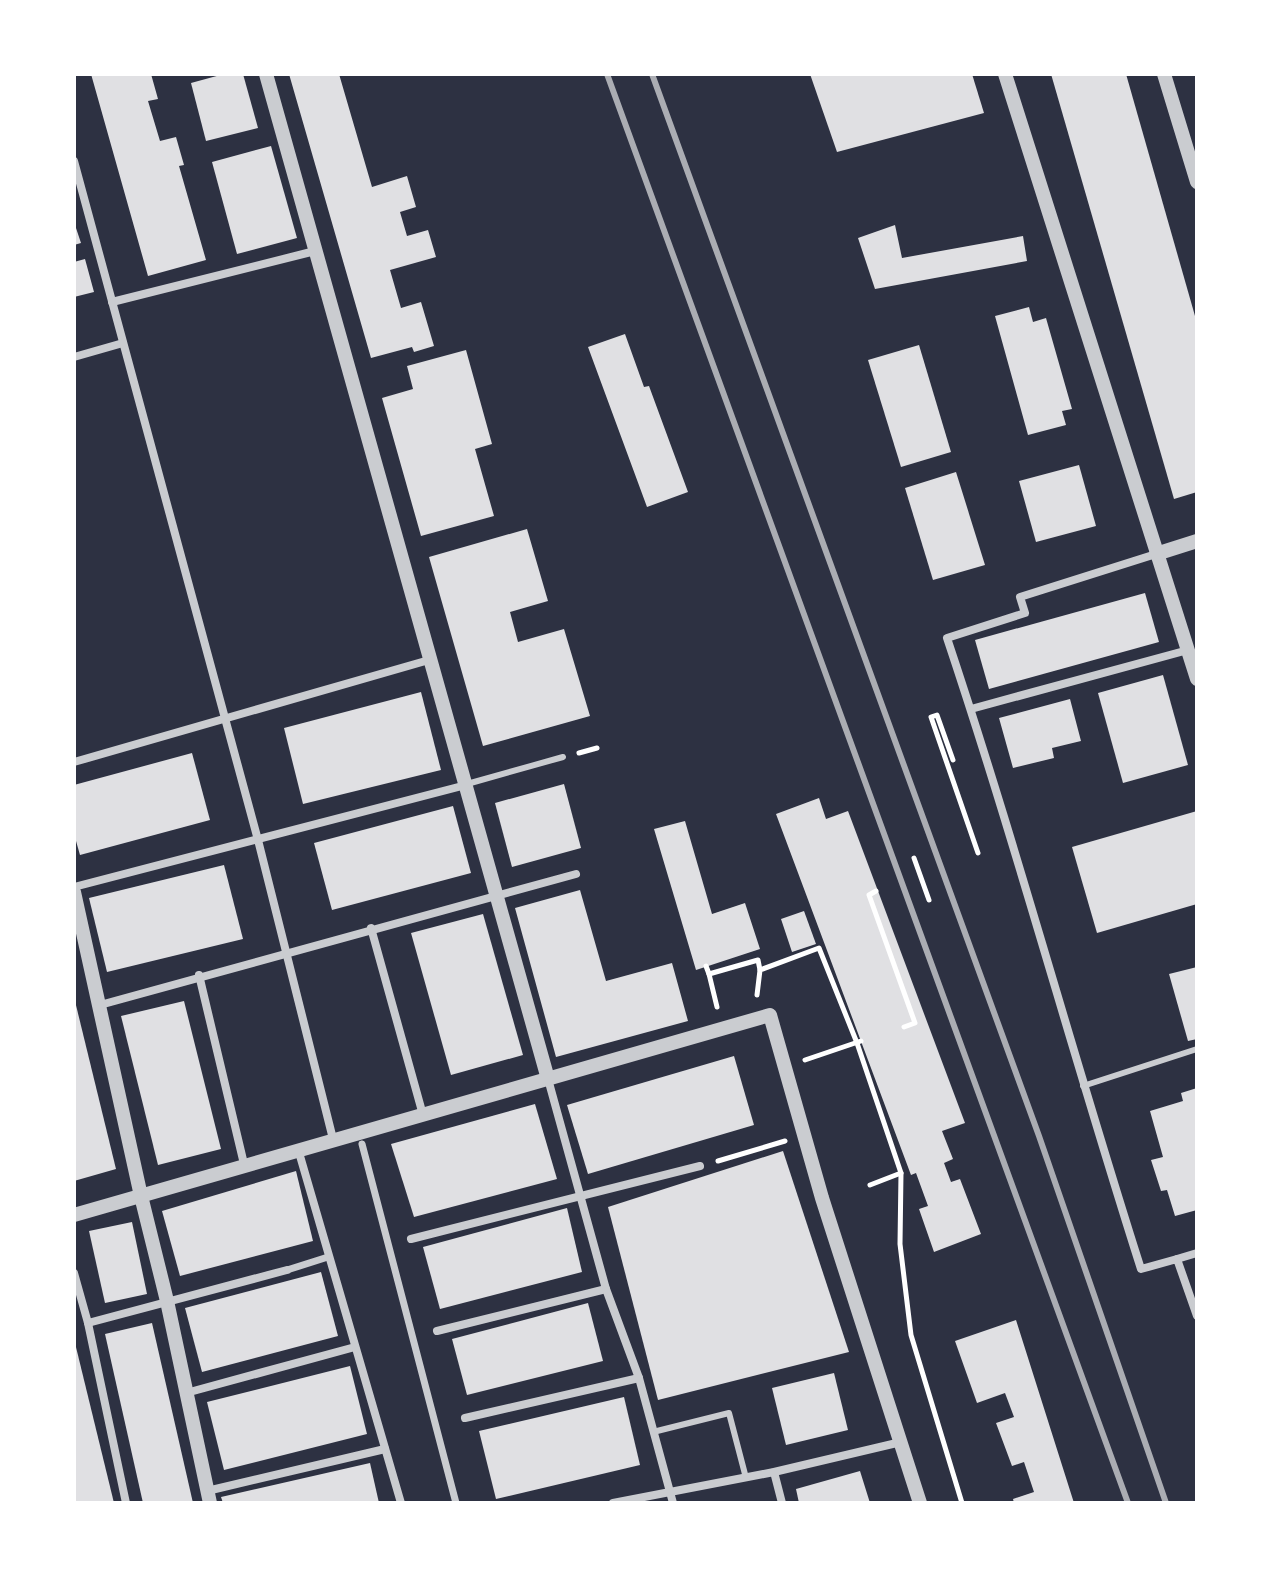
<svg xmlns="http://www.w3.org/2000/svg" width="1271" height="1577" viewBox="0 0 1271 1577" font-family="Lato,sans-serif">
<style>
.building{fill:#e0e0e3}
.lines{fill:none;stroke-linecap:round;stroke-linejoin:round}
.path{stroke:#fff;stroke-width:5}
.service{stroke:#caccd0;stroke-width:6}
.pedestrian{stroke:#caccd0;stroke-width:7}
.minor{stroke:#caccd0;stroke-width:8}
.tertiary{stroke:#caccd0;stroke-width:14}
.rail{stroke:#abadb3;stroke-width:6}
</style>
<rect width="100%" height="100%" fill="#2d3142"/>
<g class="building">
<path d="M91,74H151L158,99L148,101L160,141L176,137L184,165L179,166L206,260L148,276Z"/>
<path d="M224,74H243L258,128L206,141L191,83Z"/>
<path d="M289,74H339L372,187L407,176L416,207L400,212L407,236L428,230L436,257L390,270L401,308L421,302L434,346L414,352L412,347L371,358Z"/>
<path d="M810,74H972L984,113L837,152Z"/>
<path d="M1051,74H1126L1197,323V492L1174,499Z"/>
<path d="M271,146L297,238L237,254L212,162Z"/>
<path d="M74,222L81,243L74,245Z"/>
<path d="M895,225L902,258L1023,236L1027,261L875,289L858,238Z"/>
<path d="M85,259L94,292L74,297V262Z"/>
<path d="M1029,307L1033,322L1046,318L1072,409L1062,411L1066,425L1028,435L995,316Z"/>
<path d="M625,334L644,387L649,386L688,492L647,507L588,347Z"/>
<path d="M919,345L951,452L901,467L868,360Z"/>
<path d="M466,350L492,444L475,449L494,516L421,536L382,398L413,389L407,366Z"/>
<path d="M1079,465L1096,526L1036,542L1019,481Z"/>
<path d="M956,472L985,565L933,580L905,488Z"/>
<path d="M527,529L548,601L510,612L518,642L564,629L590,716L483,746L429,557Z"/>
<path d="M1145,593L1159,642L989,689L975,640Z"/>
<path d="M1163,675L1188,765L1123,783L1098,693Z"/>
<path d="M421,692L441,770L303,804L284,728Z"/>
<path d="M1070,699L1081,741L1052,748L1054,758L1013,768L999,718Z"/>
<path d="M192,753L210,820L80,855L74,834V785Z"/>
<path d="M564,784L581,848L512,867L495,803Z"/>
<path d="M819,798L826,819L848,811L965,1123L942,1131L953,1159L944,1163L951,1182L960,1179L981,1234L934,1252L919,1209L928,1206L916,1173L911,1175L776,814Z"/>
<path d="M453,806L471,873L332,910L314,843Z"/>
<path d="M1197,811V904L1097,933L1072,847Z"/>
<path d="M685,821L712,914L745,903L760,949L696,970L654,829Z"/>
<path d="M224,865L243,939L107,972L89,898Z"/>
<path d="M580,890L606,981L672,963L688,1021L556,1057L515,908Z"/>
<path d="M804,911L816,944L792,952L781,919Z"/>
<path d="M483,914L523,1055L451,1075L411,933Z"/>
<path d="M1197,967V1039L1188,1041L1169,974Z"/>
<path d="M74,997L116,1169L74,1181Z"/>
<path d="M184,1001L221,1149L158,1165L121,1016Z"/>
<path d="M734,1056L754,1125L588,1174L567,1105Z"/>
<path d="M1197,1088V1210L1175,1216L1167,1190L1161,1191L1151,1160L1163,1157L1150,1111L1183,1101L1181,1093Z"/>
<path d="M535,1104L557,1179L414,1217L391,1144Z"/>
<path d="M783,1151L849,1352L658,1400L608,1207Z"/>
<path d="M296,1171L313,1241L180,1276L162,1211Z"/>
<path d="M567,1208L582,1272L440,1309L423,1247Z"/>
<path d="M132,1222L147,1294L105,1303L89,1231Z"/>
<path d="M321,1272L338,1336L202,1372L185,1308Z"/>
<path d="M588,1303L603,1361L467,1395L452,1339Z"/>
<path d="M1016,1320L1074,1503H1014L1013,1499L1034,1492L1024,1462L1012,1466L996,1423L1014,1417L1005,1393L977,1403L955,1341Z"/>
<path d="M152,1323L193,1503H143L105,1334Z"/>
<path d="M74,1343H75L114,1503H74Z"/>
<path d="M350,1366L367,1434L224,1470L207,1402Z"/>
<path d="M834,1373L848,1430L786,1445L772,1388Z"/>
<path d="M624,1397L640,1465L496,1499L479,1431Z"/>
<path d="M370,1463L379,1503H223L221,1497Z"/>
<path d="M860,1471L870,1503H799L796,1489Z"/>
</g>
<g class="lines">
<g class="path">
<path d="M579,753L597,748"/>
<path d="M953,760L937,715L931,717L978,853"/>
<path d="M914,858L929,900"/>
<path d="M876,891L869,895L915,1023L904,1027"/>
<path d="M706,966L709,974L758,960L760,970"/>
<path d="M709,974L717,1007"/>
<path d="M757,995L760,970L819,948L857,1043L901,1173L900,1244L911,1335L962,1503"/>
<path d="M805,1060L861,1041"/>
<path d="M718,1161L785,1141"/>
<path d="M870,1185L901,1173"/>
</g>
<g class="service">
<path d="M467,784L563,757"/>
<path d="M1083,1086L1197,1049"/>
<path d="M653,1432L729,1413L746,1478"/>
</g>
<g class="pedestrian">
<path d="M362,1144L456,1503"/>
<path d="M287,1270L328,1257"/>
</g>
<g class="minor">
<path d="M74,161L258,840L333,1139"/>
<path d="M112,302L315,251"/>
<path d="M74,357L123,343"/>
<path d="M1156,554L1020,597L1025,613L947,638C1017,847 1074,1060 1141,1269L1177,1259L1197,1316"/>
<path d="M971,709L1188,650"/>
<path d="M74,762L429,660"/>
<path d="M74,887L466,785"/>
<path d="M371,928L423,1115"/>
<path d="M199,975L244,1164"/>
<path d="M100,1005L576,874"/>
<path d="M548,1079L606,1289L639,1378L673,1503"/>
<path d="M298,1149L401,1503"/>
<path d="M411,1239L700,1166"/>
<path d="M1177,1259L1197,1253"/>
<path d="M74,1273L88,1323L126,1503"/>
<path d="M88,1323L287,1270"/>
<path d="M437,1331L606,1289"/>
<path d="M186,1393L355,1347"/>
<path d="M465,1418L639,1378"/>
<path d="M774,1472L782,1503"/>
<path d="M207,1491L385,1449"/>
<path d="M613,1503L774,1472L901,1442"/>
</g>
<g class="tertiary">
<path d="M266,74L548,1079"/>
<path d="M1005,74L1197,679"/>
<path d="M1164,74L1197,182"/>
<path d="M1156,554L1197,541"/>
<path d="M74,892L141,1196L167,1301L210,1503"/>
<path d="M74,1215L770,1015L822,1198L920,1503"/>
</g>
<g class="rail">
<path d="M607,74L1128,1503"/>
<path d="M652,74L1039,1136L1166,1503"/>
</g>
</g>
<rect width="1271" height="1577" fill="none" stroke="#ffffff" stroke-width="152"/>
</svg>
